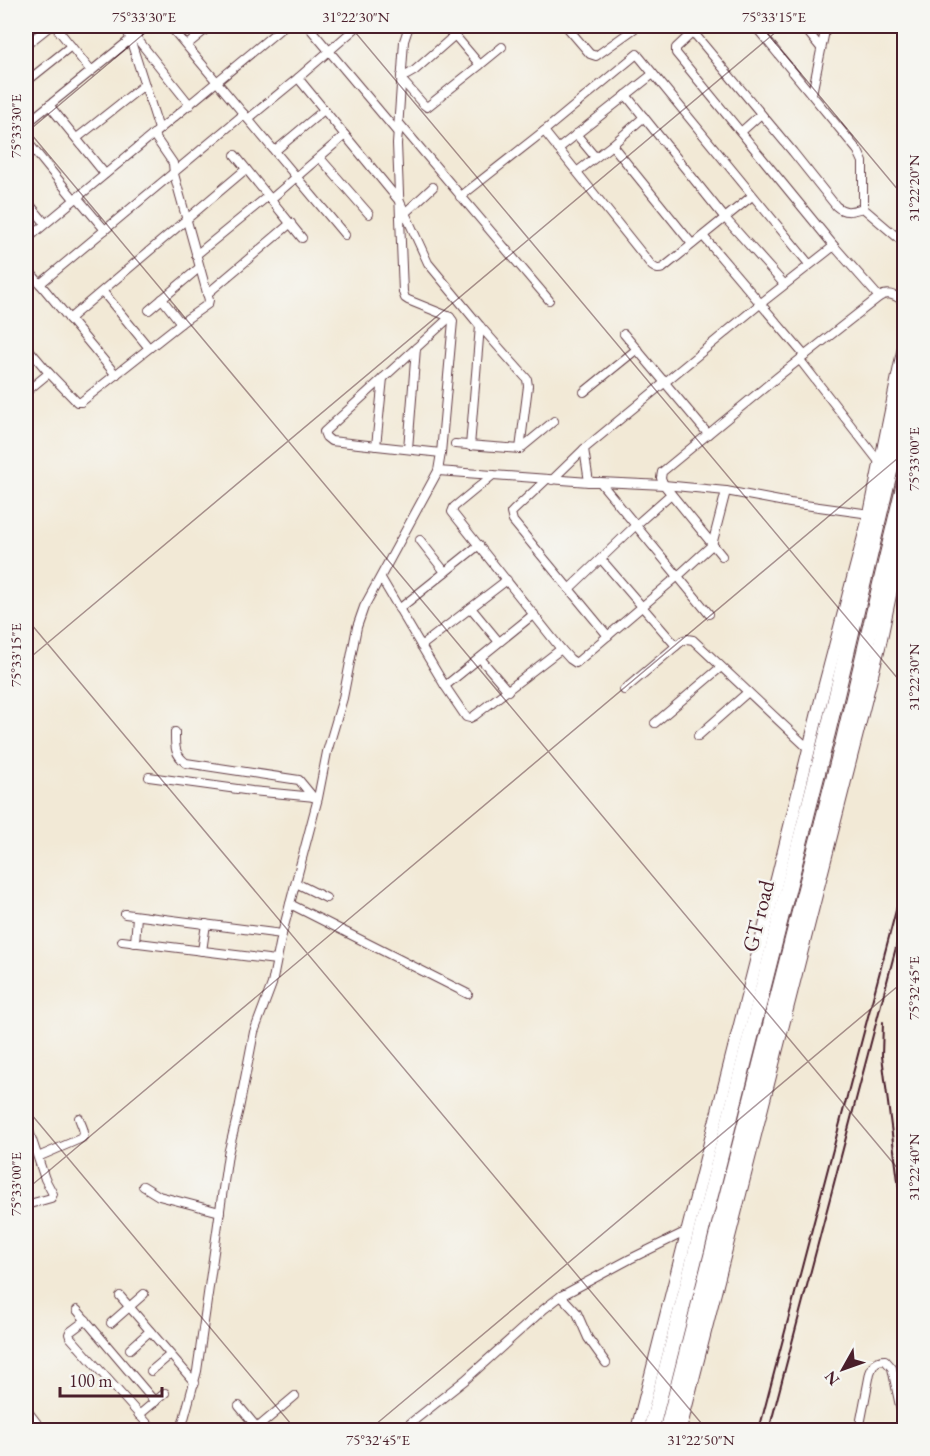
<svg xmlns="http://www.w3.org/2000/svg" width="930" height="1456" viewBox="0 0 930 1456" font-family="'EB Garamond',serif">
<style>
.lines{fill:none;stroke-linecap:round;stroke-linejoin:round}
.street-casing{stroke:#633d45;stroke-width:10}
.secondary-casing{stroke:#633d45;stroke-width:14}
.highway-casing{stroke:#633d45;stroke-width:17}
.street{stroke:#fff;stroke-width:8}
.secondary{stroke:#fff;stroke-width:12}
.highway{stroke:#fff;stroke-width:15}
.rail{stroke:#4a1f2b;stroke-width:2}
.ticks{fill:none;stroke:#4a1f2b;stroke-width:1.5;stroke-opacity:0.45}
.labels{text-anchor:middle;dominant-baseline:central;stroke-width:5;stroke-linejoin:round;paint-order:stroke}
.street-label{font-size:22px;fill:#4a1f2b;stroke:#f6f6f2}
.neatline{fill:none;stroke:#4a1f2b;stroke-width:2}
.ticks-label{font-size:15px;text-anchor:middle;fill:#4a1f2b}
</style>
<rect width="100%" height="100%" fill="#f6f6f2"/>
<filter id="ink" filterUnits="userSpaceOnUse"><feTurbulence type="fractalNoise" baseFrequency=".0167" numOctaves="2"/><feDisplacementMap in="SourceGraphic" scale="12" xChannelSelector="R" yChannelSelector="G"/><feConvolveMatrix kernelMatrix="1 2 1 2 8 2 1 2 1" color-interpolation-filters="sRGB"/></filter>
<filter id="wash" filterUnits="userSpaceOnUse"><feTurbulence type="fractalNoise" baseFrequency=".008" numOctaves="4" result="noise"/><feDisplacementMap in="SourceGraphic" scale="24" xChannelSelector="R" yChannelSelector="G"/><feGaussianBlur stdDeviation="1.35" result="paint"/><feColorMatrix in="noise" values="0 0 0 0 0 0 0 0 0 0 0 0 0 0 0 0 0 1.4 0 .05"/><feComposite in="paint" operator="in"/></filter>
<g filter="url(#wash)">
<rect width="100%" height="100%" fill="#f2e9d6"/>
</g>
<g filter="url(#ink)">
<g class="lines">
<defs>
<g id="street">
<path d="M55,26L91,71"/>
<path d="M126,26L159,129"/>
<path d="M170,26L345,235"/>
<path d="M308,26L398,133"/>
<path d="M566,26L590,54L596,56L638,26"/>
<path d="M688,26L793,152L836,206C845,214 852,211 863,208"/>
<path d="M755,26L858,151L863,162V208L904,243"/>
<path d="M803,26L821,48"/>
<path d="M26,32L32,40"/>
<path d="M693,32L676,48V53L834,246"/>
<path d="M135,36L190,105"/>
<path d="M26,45L50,26"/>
<path d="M187,45L210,26"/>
<path d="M480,65L502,47"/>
<path d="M401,76L407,75L414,71L455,35"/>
<path d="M298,78L400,202L428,263L480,326L527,379L528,386L520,449"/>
<path d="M401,79L423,104L427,107L480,65L447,26"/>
<path d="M26,82L71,46"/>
<path d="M812,94L826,26"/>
<path d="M626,95L725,218L784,284"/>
<path d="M49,105L105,174"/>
<path d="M248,119L298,78L358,26"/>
<path d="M399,123L549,300"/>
<path d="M26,124L147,26"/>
<path d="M544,131L637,54L809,264"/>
<path d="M741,132L761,114"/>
<path d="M576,134L595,157"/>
<path d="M77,138L144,85"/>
<path d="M26,140L74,199"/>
<path d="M612,145L692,244"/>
<path d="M558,149L653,74"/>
<path d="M275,151L324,110"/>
<path d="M235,155L302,238"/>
<path d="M320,158L369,214"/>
<path d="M578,171L612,145L644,117"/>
<path d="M77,197L105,230"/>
<path d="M460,197L544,131L652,266C656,269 658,270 663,268L752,196"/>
<path d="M271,199L345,135"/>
<path d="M26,200L45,223"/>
<path d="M405,213L433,187"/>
<path d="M703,236L805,356"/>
<path d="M26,240L284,26"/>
<path d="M196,255L268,196"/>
<path d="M26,267L116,375"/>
<path d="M40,284L244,114"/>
<path d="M103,292L149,348"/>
<path d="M207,294L291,223"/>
<path d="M162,299L181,323"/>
<path d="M149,310L199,268"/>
<path d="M69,319L246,169"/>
<path d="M624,334L708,434"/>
<path d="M26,346L49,373L77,402H81L181,323L208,304L209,300L174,174L173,163L153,134"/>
<path d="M800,360L880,463"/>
<path d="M26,392L49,373"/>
<path d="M584,392L637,349"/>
<path d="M455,444L520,449L554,421"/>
<path d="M376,446L383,378"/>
<path d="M470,446L480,326"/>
<path d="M408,449L416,348"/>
<path d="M441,453L331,441L326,437L324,432L450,317"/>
<path d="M438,471L589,482H600L664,485L726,491L790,503L870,514"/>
<path d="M493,475L454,507L452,512L561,649L570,659L576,663L678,576L712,545L726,491"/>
<path d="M547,479L513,511L511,513L513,521L608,636"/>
<path d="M552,480L584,449"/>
<path d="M589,482L584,449L760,304L834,246L879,297"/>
<path d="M600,482L709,614"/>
<path d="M420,540L445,572"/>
<path d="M722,556L664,485L661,478L662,472L780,375L879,297C889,291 895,296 904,301"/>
<path d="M601,559L676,646"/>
<path d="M381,578L445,686L466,717L470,718L474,716L561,649"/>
<path d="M569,589L636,525L671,494"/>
<path d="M471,608L499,642"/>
<path d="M399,609L479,545"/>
<path d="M421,646L507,580"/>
<path d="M480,658L508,691"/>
<path d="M445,686L534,614"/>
<path d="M624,690L682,641L687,639L693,640L810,750"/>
<path d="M655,723L721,667"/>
<path d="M175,732C175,746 174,754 186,763L299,780L313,797"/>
<path d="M698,736L748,692"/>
<path d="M149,777L252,791L315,797"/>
<path d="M296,883L326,898"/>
<path d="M290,904L468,994"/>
<path d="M125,914L282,934"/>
<path d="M122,941L276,960"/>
<path d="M135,943L137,916"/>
<path d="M202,951L206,924"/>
<path d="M26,1122L45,1179L53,1194L51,1198L26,1205"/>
<path d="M38,1157L82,1138C87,1133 81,1125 79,1118"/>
<path d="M143,1186L159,1196L220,1212"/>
<path d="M120,1296L195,1383"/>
<path d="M561,1296L577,1313L588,1338L606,1363"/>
<path d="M77,1310L155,1402"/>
<path d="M86,1320L70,1332L69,1334L70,1337L153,1430"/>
<path d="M111,1323L144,1294"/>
<path d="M903,1325L904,1332"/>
<path d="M130,1349L150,1331"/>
<path d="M151,1371L170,1355"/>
<path d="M239,1406L259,1430"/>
<path d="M26,1409L42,1430"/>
<path d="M139,1415L165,1393"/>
<path d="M257,1428L295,1396"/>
<path d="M181,1430L197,1371L228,1154L239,1109L254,1032L272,984L282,934L318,798L327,752L343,698L357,627L364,607L438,471L441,453L453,321L450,317L408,300L405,298L403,292L397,144L404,41L409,26"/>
<path d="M402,1430L465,1380L544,1309L561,1296L630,1259L689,1230"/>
<path d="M859,1430L870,1373C873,1365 875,1360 885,1360L892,1368L901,1411L904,1417"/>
</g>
<g id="secondary">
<path d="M637,1430L779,871L824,688L870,514L904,347"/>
<path d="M680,1430L880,643L904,528"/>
</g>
<g id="highway">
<path d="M651,1430L828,731L904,411"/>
<path d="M667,1430L844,738L904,485"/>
</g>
</defs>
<use href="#street" class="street-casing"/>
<use href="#secondary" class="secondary-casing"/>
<use href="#highway" class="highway-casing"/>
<use href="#street" class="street"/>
<use href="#secondary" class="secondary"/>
<use href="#highway" class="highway"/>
<g class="rail">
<path d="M883,1022L882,1056L904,1228"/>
<path d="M759,1430L904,880"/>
<path d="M769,1430L904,917"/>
</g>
</g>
</g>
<path class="ticks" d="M350,26L904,686M761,26L904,197M26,128L904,1176M26,133L153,26M26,618L707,1430M26,661L783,26M26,1108L296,1430M26,1190L904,453M369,1430L904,981"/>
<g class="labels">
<g class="street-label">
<text transform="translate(758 916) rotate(-76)">GT road</text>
</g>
</g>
<rect width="930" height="1456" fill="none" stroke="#f6f6f2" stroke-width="66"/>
<g transform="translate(843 1369) rotate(230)" stroke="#f6f6f2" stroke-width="4.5" paint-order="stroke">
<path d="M0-4.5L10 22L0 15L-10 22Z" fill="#4a1f2b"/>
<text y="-9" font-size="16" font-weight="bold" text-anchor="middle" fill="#4a1f2b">N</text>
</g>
<path d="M60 1387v9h102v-9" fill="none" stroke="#4a1f2b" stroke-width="3"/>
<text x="69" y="1387" font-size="18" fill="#4a1f2b" stroke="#f6f6f2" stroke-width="4.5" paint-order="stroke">100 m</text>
<rect x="33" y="33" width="864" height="1390" class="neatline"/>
<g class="ticks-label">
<text x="144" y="22">75°33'30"E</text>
<text x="356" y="22">31°22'30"N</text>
<text x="774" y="22">75°33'15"E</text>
<text transform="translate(16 126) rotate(-90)" y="5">75°33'30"E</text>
<text transform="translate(914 188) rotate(-90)" y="5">31°22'20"N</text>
<text transform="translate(914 459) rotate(-90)" y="5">75°33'00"E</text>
<text transform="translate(16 655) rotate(-90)" y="5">75°33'15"E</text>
<text transform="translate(914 677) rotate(-90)" y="5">31°22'30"N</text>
<text transform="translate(914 988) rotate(-90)" y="5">75°32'45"E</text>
<text transform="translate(914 1167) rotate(-90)" y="5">31°22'40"N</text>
<text transform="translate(16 1184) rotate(-90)" y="5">75°33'00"E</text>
<text x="378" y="1445">75°32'45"E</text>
<text x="701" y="1445">31°22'50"N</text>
</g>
</svg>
